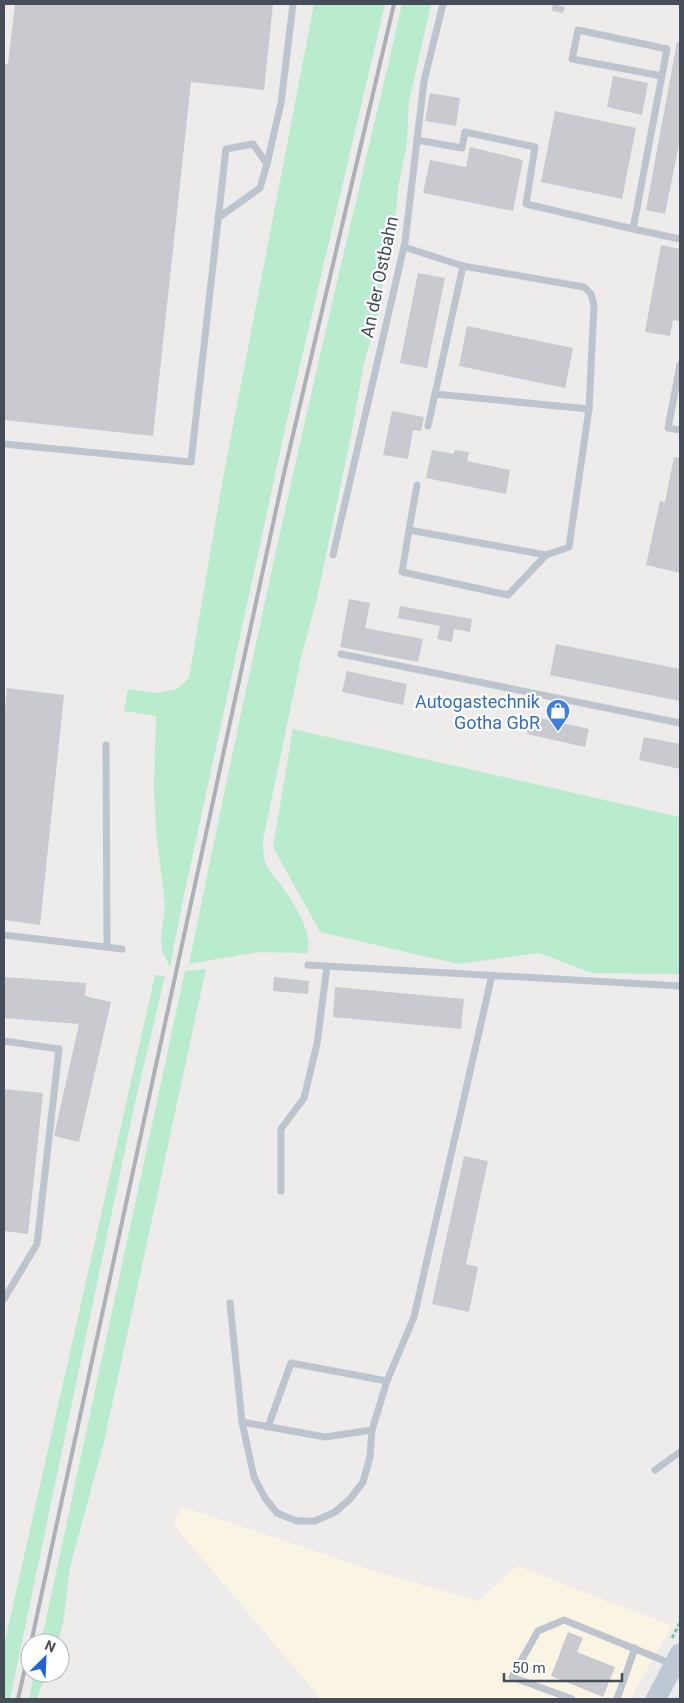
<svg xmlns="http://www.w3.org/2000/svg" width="684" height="1703" viewBox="0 0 684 1703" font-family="Roboto,sans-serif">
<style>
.commercial{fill:#faf5e3}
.green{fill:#b9eccf}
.building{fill:#c8cad0}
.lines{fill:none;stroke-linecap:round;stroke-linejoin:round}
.path{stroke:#73c8a3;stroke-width:3;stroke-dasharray:4 2.5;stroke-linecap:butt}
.lane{stroke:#bcc5cd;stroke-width:7}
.secondary{stroke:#bec7d4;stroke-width:20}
.rail{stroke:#adb0b6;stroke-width:4}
.labels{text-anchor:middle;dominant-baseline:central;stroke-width:4.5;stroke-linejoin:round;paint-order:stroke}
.street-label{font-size:18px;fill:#444d58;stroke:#fff}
.shop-label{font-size:18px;fill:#366cbe;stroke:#fff;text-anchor:end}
</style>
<rect width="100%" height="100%" fill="#eeebeb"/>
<path class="commercial" d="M183,1507L371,1570L478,1601L517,1566L672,1626L630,1699H320L317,1694L173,1524Z"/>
<g class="green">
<path d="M314,4H385L285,429L183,900L170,967L162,951L161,937L165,906L156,830L154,785L156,716L124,711L128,689L155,693L177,689L189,678L223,478Z"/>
<path d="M402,4H431L409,101L407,143L398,188L395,227L386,262L378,315L364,363L351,436L317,598L301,658L263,840C263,849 263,858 267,866C270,873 277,879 281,885C292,901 315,934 307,953L259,952L189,964C230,762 273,560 319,360C346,241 375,123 402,4Z"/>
<path d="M293,729L680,817V974L592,973L539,953L458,964L320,932L273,847Z"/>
<path d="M206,969L104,1442L70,1567L63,1624L57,1643H41L185,971Z"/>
<path d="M155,975L165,976L134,1107L10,1699H4V1645Z"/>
<path d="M34,1673H46L37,1699H29Z"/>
</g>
<g class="building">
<path d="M15,4H273L264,90L191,82L153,436L4,420V64H8Z"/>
<path d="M553,4L565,7L563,13L552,11Z"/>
<path d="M677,42L680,43V139L665,214L646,210Z"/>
<path d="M613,76L648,83L642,115L607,107Z"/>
<path d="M430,93L460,98L456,126L425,121Z"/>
<path d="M555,111L636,128L622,199L541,182Z"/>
<path d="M470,147L523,160L513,211L423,193L430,160L466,167Z"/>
<path d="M661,245L680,249V316L679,321L673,320L670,336L645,332Z"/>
<path d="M418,273L445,278L427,368L400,363Z"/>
<path d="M467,326L573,348L565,388L459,366Z"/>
<path d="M392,411L424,417L421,431L413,430L408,459L383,455Z"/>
<path d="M432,450L454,454L455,450L469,452L467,461L510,470L506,494L426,478Z"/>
<path d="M674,457L680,458V573L646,565L660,501L665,502Z"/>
<path d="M349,599L370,603L365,628L423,639L418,662L340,647Z"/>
<path d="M400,606L472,619L470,632L454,629L452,642L437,639L440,626L398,618Z"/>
<path d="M556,644L680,669V701L550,675Z"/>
<path d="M347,671L407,684L403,705L342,692Z"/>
<path d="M7,688L64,695L40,925L4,920V722Z"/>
<path d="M531,716L589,729L585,747L527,734Z"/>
<path d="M644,737L680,744V769L639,760Z"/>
<path d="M4,977L86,983L85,996L111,1002L79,1142L54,1136L79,1024L4,1018Z"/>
<path d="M274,977L309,981L308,994L273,991Z"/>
<path d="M335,987L464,999L461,1029L333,1017Z"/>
<path d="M4,1089L43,1093L28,1234L4,1231Z"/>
<path d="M464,1156L488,1161L466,1264L478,1267L469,1312L432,1304Z"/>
<path d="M568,1632L583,1638L577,1652L615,1667L603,1697L551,1676Z"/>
</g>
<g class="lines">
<path class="path" d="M672,1638L680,1623"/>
<g class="lane">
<path d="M662,76L572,59L578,30L667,49L633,229L680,239"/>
<path d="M417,140L462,148L465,132L535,147L526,204L633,229"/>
<path d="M267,164L281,103L293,4"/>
<path d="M404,247L463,266L584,287L591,294L594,305L589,409L569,547L546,555L409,530L417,485"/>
<path d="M680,365L668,428L680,430"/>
<path d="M435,394L589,409"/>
<path d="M428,426L463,266"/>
<path d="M4,444L191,462L226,149L253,144L267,164L260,188L218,218"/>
<path d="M409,530L402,572L508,595L546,555"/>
<path d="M333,555L405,242L424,81L443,4"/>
<path d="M341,654L680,723"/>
<path d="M106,745L107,947"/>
<path d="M4,935L122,949"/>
<path d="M308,965L680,986"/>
<path d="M4,1041L59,1049L37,1244L4,1299"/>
<path d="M281,1191V1129L304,1098L317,1044L327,966"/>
<path d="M230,1303L242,1422L254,1477L265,1498L277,1513L297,1521H315L335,1512L350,1499L363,1482L370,1457L372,1430L387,1381L414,1317L492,975"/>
<path d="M242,1422L325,1437L372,1430"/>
<path d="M268,1427L291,1363L387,1381"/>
<path d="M655,1470L680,1452"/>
<path d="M572,1699L512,1677L538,1631L564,1620L672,1664"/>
<path d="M617,1699L635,1648"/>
</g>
<path class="secondary" d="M656,1699L680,1653"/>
<g class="rail">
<path d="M31,1643L284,473L394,4"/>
<path d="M18,1699L30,1646"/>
</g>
</g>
<defs>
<symbol id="shop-pin" viewBox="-11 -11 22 30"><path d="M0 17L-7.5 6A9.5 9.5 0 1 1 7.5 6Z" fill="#3f7fe0" stroke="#fff"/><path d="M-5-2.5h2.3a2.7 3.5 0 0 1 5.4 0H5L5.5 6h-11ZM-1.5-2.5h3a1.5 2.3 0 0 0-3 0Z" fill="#fff"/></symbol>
</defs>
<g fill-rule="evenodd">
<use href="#shop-pin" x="544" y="697" width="28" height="38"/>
</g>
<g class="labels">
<g class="street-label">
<text transform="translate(379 277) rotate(-78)">An der Ostbahn</text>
</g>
<g class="shop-label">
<text x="540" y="701">Autogastechnik<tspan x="540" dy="21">Gotha GbR</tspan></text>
</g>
</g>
<rect width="684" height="1703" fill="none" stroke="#444d58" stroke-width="10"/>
<g transform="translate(45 1658) rotate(24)"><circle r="24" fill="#ffffff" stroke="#b4b8bc"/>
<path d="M0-4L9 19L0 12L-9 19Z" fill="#1e64d5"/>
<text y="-8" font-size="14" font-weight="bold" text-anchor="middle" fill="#444d58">N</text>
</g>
<path d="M504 1673v8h118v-8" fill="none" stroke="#444d58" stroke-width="2.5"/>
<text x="512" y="1673" font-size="15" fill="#444d58" stroke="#ffffff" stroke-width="4" paint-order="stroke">50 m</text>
</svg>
